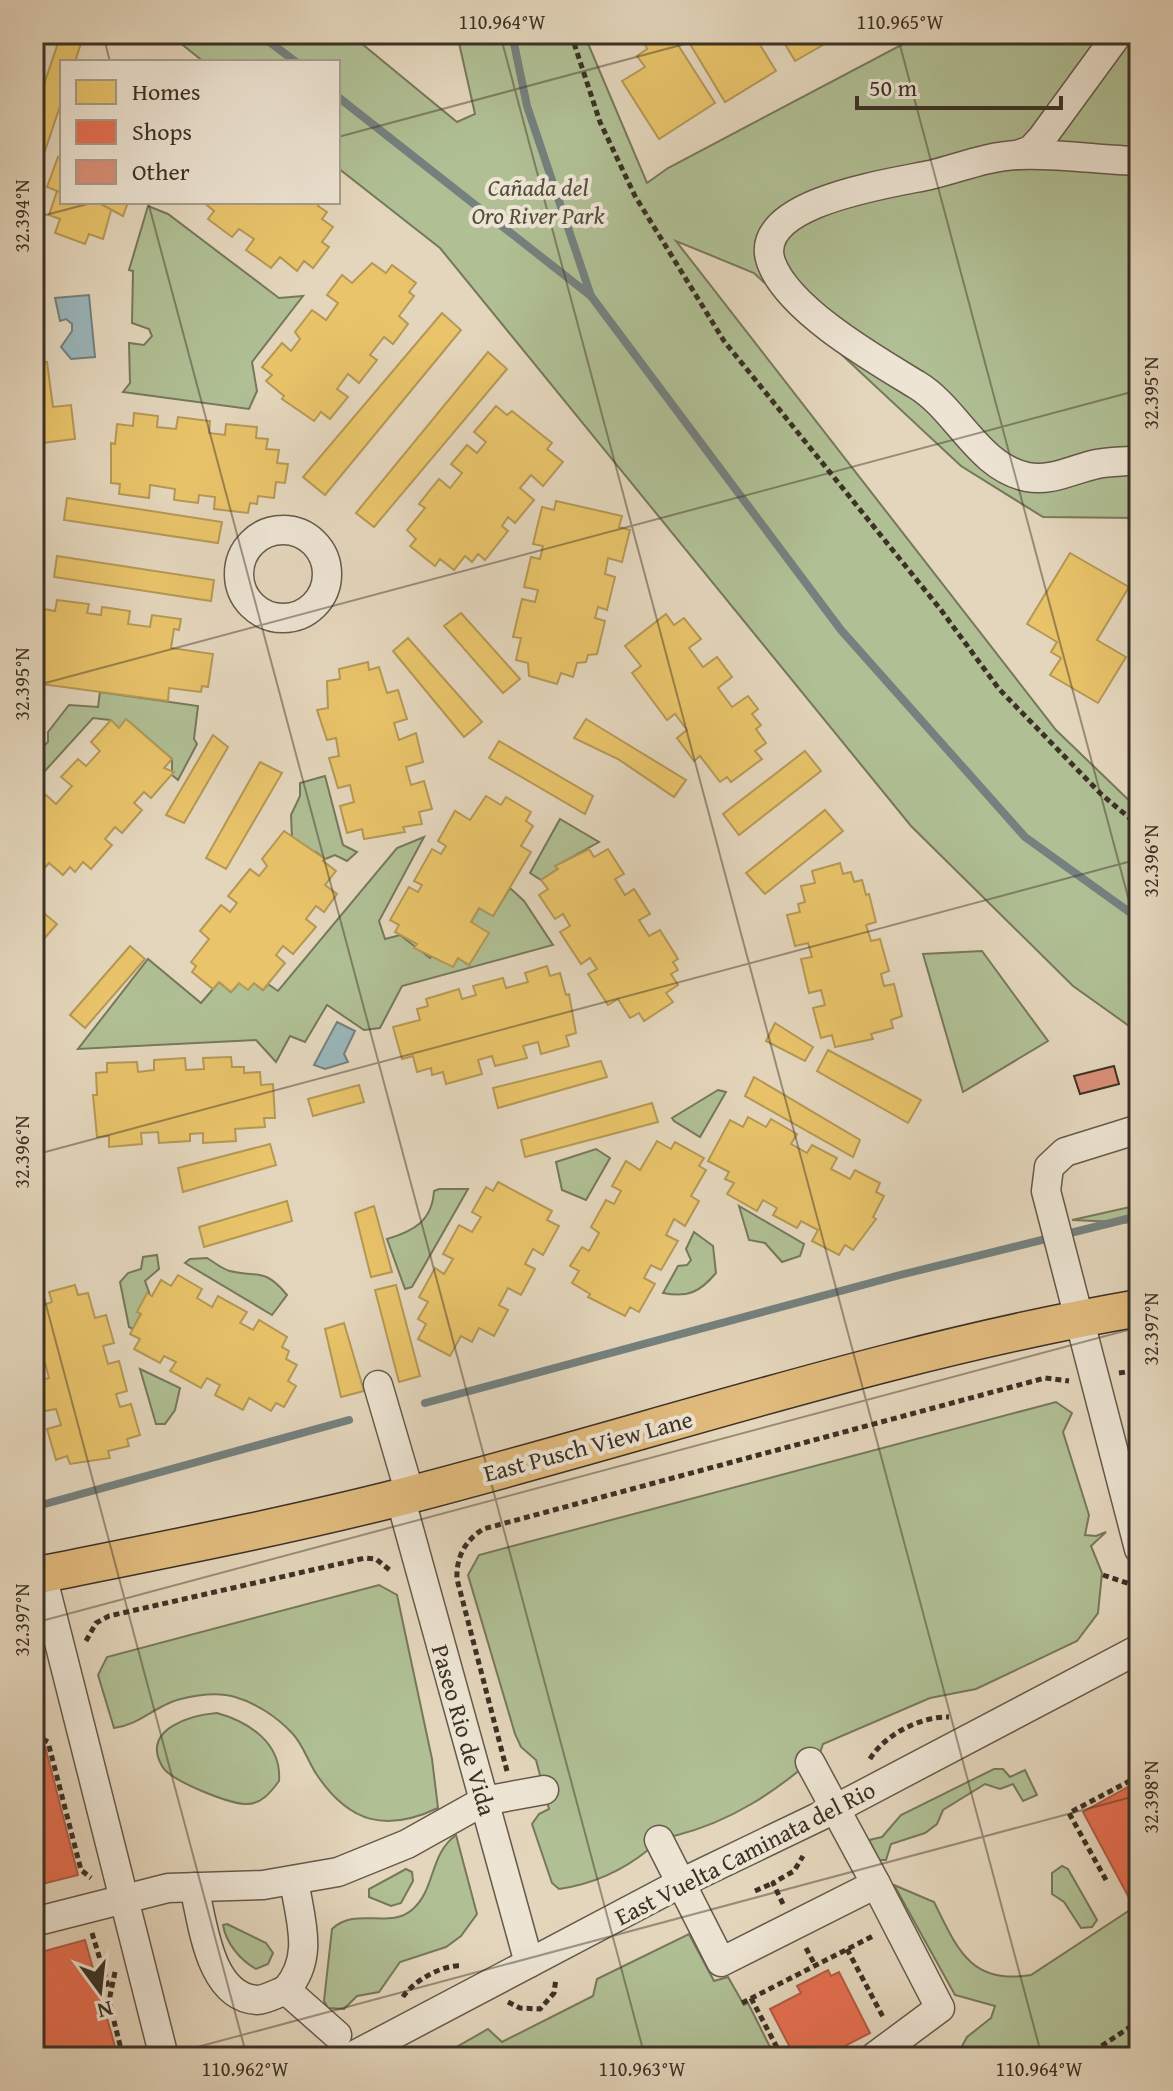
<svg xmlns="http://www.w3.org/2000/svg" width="1173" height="2091" viewBox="0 0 1173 2091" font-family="'Gentium Book Plus',serif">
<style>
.green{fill:#b0bf94;stroke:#76785c;stroke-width:2}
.water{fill:#9ab6bb;stroke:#74817f;stroke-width:2}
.homes{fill:#e9c46a;stroke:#b59855;stroke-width:2}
.shops{fill:#e76f51;stroke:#b35c44;stroke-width:2}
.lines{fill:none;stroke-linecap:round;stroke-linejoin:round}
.stream{stroke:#74817f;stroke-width:8}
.building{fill:#da8f77;stroke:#3b3125;stroke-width:2}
.minor-casing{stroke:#655a4b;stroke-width:31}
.major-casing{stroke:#3b3125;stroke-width:39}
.path{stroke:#3b3125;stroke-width:5;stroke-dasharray:6 4;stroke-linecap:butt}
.minor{stroke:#ede4d3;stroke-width:28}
.major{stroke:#e2bb7e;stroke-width:36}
.ticks{fill:none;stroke:#3b3125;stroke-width:2;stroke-opacity:0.45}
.labels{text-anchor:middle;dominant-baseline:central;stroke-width:8;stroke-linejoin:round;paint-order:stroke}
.park-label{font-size:24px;font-style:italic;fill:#524d3b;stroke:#ede4d3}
.street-label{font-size:24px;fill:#3b3125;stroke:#ede4d3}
.neatline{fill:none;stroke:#3b3125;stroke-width:3}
.ticks-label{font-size:20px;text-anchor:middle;fill:#3b3125}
</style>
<rect width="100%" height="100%" fill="#e4d6bc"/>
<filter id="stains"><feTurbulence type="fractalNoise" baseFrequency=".0025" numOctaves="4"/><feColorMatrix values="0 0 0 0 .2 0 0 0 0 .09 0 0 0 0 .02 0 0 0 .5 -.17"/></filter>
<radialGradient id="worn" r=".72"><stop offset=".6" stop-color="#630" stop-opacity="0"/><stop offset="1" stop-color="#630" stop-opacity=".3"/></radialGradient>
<g class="green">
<path d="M169,34H350L457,122L475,114L457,34H584L647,183L668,168L922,34H1139V518L1043,517L961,466L754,273L676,241L1056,730L1139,810V1033L1073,986L911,826L440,248L338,168V62H204Z"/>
<path d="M148,206L168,214L279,298L303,296L252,362L257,391L249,409L123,392L130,383L129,343L144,345L152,336L149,329L132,323L133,271L129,270Z"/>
<path d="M100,692L198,706L194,739L197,744L178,780L172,775V759L127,720L119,728L110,720L93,718L34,783V754L48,742V732L69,705L98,707Z"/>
<path d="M325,776L343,845L357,852L347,861L335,855L325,859L316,852L313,854L292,838L291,815L300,796V783Z"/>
<path d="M560,819L599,842L556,866L558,869L541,880L530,873Z"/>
<path d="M424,837L379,921L385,939L400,935L430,958L433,955L458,958L469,965L471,922L479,908L493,916L510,888L524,901L553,945L402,986L380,1028L364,1030L327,1005L305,1042L290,1036L276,1062L256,1040L78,1049L148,959L201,1003L219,982L231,992L239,983H254L263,990L268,984L278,991L397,848Z"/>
<path d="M982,951L1048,1041L963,1092L923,954Z"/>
<path d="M718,1090L726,1092L700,1137L674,1121L672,1118Z"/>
<path d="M596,1149L610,1158L586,1200L562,1190L556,1162Z"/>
<path d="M439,1189H468L412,1287L405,1289L387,1239C414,1231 432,1221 434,1191Z"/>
<path d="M1139,1205V1223L1072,1220Z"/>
<path d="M739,1206L804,1244L800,1256L782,1262L765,1243L749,1240Z"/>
<path d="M694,1232L713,1246L716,1273C700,1292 688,1298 663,1293L678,1266L687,1265L691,1260L686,1249Z"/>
<path d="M157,1255L159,1269L145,1281L150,1295L138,1312L141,1314L133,1329L129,1327L120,1282L128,1273L141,1269L143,1257Z"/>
<path d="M207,1258C214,1262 222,1269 230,1271C258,1278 264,1267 287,1295L272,1315L185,1263L190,1259Z"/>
<path d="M140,1369L180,1388L175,1410L165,1424H156Z"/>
<path d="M1056,1402L1072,1413L1063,1432L1089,1515L1085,1535L1096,1536L1106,1532L1091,1546L1102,1573L1098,1613L1077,1641L976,1689L930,1698L823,1744L820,1753C777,1791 731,1822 674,1836L670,1833L647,1847L648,1850C621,1872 593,1884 559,1889L552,1883L532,1824L539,1814L549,1809L536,1760L521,1747L515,1734L468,1575L479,1555Z"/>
<path d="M379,1585L397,1595L432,1759L438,1808C387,1832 350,1824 317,1775C308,1762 303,1744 292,1733C277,1717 256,1703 235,1697C215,1691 181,1696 163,1706C145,1715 135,1725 114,1728L98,1675L107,1657Z"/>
<path d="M217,1713C249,1722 282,1743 279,1781C271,1792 261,1805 245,1804C228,1803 170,1781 162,1766C141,1729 191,1715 217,1713Z"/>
<path d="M994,1769H1003L1010,1777L1025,1770L1037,1795L1023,1801L1013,1784L1000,1789L985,1784L943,1810L937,1824L925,1833L891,1844L886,1860H879L869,1840L882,1837L901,1815Z"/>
<path d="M456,1835L477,1914L461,1936L446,1947L400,1962L379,1992L357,1996L344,2009L328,2008L324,2001L332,1929C356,1906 390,1930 413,1909C436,1888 429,1855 456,1835Z"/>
<path d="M1062,1866L1068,1869L1097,1920L1092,1927L1081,1928L1064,1902L1052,1894V1873Z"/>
<path d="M406,1869L412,1872L413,1881L401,1903L391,1906L369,1897V1889Z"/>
<path d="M894,1885L934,1902C957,1948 970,1985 1031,1975L1139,1904V2057H956L967,2037L991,2018L995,2006L955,1995Z"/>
<path d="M227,1924L266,1943L273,1953L268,1964L256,1969C240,1960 226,1943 223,1925Z"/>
<path d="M689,1934L714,1981L728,1977L744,2005L748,2003L775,2057H439L488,2029L502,2042L593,1996L597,1979Z"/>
</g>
<g class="water">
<path d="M89,295L95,357L71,359L61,347L72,331V324L66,319L60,321L55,298Z"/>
<path d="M337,1022L355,1031L344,1054L348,1062L325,1069L314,1065Z"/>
</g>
<g class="homes">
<path d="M61,34L81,43L75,62H62V100L34,184V114Z"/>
<path d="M656,34H671L715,103L659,139L622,81L645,67L637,56L647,49L644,41Z"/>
<path d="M684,34H763L757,40L776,71L725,102Z"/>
<path d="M779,34H835L837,37L795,61Z"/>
<path d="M58,157L62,158V193L47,187Z"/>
<path d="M57,191L62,193V202H97L112,207L103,239L89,234L85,244L55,233L60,219L49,215Z"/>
<path d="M97,202H128L123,216Z"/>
<path d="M203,202H321L318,206L327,212L322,219L333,227L322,242L329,247L313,268L304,261L297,271L280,257L271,268L246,250L254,239L239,229L232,237L208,219L214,211Z"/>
<path d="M372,263L386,273L392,265L416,283L409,292L414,296L399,316L408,324L393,344L384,337L370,355L377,360L359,383L348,374L337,389L348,397L330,419L321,412L314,421L282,399L284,396L266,381L272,375L262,367L282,343L291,351L300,339L295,332L312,310L326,320L338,303L327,295L342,275L352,283Z"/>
<path d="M442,313L461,330L325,495L303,477Z"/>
<path d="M34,316L40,361L47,362L53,407L71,405L75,439L34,444Z"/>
<path d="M488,352L507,369L374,527L356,513Z"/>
<path d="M496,406L507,415L512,411L552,443L547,449L563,462L543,486L531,475L520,488L534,500L515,523L508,517L502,526L508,531L485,560L478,554L472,562L465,556L454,570L440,559L435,566L410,546L416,539L407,530L425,508L419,504L439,479L450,488L462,473L451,464L467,445L477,453L486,442L474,432Z"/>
<path d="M134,413L158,416L157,427L176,429L178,417L210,421L209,433L225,435L226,424L257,427L256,438L268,439L266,449L279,450L277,463L288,464L285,483L276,482L274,498L258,496L257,504L250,503L248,513L214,509L215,497L199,495L198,503L174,500L175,489L150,485L149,498L119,494L120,484L111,483V443L115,444L117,424L133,426Z"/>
<path d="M67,498L222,522L218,543L64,520Z"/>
<path d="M556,501L622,516L619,527L630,530L622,562L608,558L605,574L615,577L607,610L598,607L595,618L605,621L597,654L588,655L586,662L577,663L573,677L561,673L557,684L529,676L528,663L516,660L521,638L513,637L522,599L535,602L538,590L524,587L531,557L540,559L543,546L533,544L542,507L554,510Z"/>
<path d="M1070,553L1129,587L1097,640L1126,657L1098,703L1050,675L1061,658L1051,652L1057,642L1027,624Z"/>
<path d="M57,556L214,580L211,601L54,577Z"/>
<path d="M57,600L89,604L87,613L101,615L102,607L130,611L128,624L150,627L152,615L181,619L179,630L174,629L171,648L213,654L208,687L202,686L201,692L169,688L168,701L41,684L43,672L35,671L38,650L34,649V629L41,630L44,609L55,611Z"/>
<path d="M461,613L520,679L503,693L444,626Z"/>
<path d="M666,614L674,625L684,618L701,639L689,648L703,667L717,657L732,677L718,688L732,707L748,696L758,709L752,714L761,725L756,729L766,743L755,751L762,759L731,782L727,777L720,782L700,756L694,761L677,738L687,730L675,714L667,720L632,673L641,666L625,646Z"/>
<path d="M408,638L482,722L464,737L393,651Z"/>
<path d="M368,662L369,670L379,667L387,693L398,690L407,719L394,723L399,740L416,733L423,762L406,767L411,785L424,781L432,809L419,812L422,824L403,827L405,832L364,839L362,829L347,833L340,806L354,802L350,785L338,788L329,758L339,756L336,738L327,740L317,710L328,708L327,681L340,679L339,669Z"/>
<path d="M126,719L172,759L164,768L174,772L151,798L144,792L134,803L142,810L122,833L115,827L105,839L112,845L91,869L83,862L75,872L70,867L63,875L49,863L42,871L34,864V833L42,823L34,816V809L46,795L56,804L72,786L61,777L78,759L86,766L100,751L91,742L111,720L119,728Z"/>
<path d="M586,719L686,780L674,797L618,759L574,738Z"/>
<path d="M213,735L228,747L184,823L166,815Z"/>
<path d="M499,741L593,796L585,814L489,758Z"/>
<path d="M805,751L821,771L739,835L723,814Z"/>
<path d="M260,762L282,773L226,869L206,858Z"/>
<path d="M486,796L501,805L506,797L531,812L526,821L533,826L521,846L531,852L493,916L479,908L471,922L489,933L469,965L458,958L453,967L414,948L417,944L395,932L399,925L390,920L409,887L418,892L422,885L414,881L432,849L441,854L446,846L438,841L455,811L470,820Z"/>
<path d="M825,810L843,831L765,894L746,873Z"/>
<path d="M284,831L325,859L323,861L336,871L325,885L337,894L324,912L316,906L306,919L316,927L293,954L283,946L276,955L285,963L263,990L254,983L248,990L239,983L231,992L219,982L213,989L192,972L196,966L191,962L209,939L200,931L221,905L230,912L237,903L228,896L250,869L259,876L267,866L262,859Z"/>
<path d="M589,849L594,857L608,849L624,874L615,879L625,895L634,889L650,914L639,920L649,936L660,930L678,959L673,962L678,970L671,974L678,985L666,993L673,1002L644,1021L639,1013L630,1018L618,999L608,1005L588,974L597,969L590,958L581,964L560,932L570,926L563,914L555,919L539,895L548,889L541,880L558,869L555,866Z"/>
<path d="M840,863L843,874L851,872L854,882L862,880L866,895L869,894L876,922L866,925L871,941L880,939L889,971L881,974L884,986L894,984L902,1016L891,1020L893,1028L871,1034L873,1039L835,1047L832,1035L821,1038L813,1008L825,1005L821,990L809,993L801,959L812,957L808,943L795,946L787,915L800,912L798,904L805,902L801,886L815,883L812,871Z"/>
<path d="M34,905L57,924L34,950Z"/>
<path d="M130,946L145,959L85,1028L70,1015Z"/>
<path d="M547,966L550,976L560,973L566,995L569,994L576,1033L566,1036L569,1046L541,1054L538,1042L523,1046L527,1058L495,1066L492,1056L478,1060L482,1074L446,1084L443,1072L432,1075L431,1068L417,1072L413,1056L402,1059L393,1027L420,1020L417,1009L428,1006L426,999L459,989L462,999L476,995L473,986L503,978L506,988L528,982L525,973Z"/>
<path d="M775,1023L813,1047L805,1061L766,1041Z"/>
<path d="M828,1050L921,1100L908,1123L817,1071Z"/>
<path d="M231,1057L232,1067H244V1073L260,1072L261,1085L273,1084L275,1118H264L265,1127L235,1129L236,1141L203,1143V1133L190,1134V1141L159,1143L158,1132L141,1133L142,1144L109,1147V1136L97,1137L93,1095H97L96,1073L107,1072V1063L137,1062L138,1072L154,1070V1060L185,1058L186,1070L204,1069L203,1058Z"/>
<path d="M601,1061L607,1077L498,1108L493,1088Z"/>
<path d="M754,1077L860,1140L853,1157L745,1096Z"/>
<path d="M359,1085L364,1102L313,1116L308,1099Z"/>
<path d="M652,1103L658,1122L525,1157L521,1140Z"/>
<path d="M748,1117L766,1127L771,1119L797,1134L791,1144L807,1153L812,1145L837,1158L831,1169L850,1179L855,1170L880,1183L876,1192L884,1196L873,1217L876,1219L853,1250L845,1245L839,1255L812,1241L818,1230L801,1221L797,1228L773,1215L777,1208L763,1200L757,1211L727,1194L734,1183L725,1179L729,1172L708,1161L730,1120L743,1127Z"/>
<path d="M657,1141L671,1149L675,1142L704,1158L699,1166L706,1170L691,1196L699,1201L685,1226L674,1219L666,1235L678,1241L661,1270L651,1265L644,1278L655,1284L639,1312L630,1307L625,1316L588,1297L590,1294L572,1283L579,1271L570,1266L582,1247L589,1251L599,1233L591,1227L606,1200L614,1204L621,1191L612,1186L626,1161L640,1170Z"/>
<path d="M270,1144L276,1165L183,1192L178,1168Z"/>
<path d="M498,1182L552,1211L547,1220L559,1226L543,1255L533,1249L525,1264L535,1269L521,1295L508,1288L499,1305L508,1310L494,1336L479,1328L472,1342L461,1336L450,1356L418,1339L426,1324L418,1319L428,1302L419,1297L435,1268L444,1274L453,1259L443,1254L459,1225L472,1232L481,1217L472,1212L486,1187L493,1191Z"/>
<path d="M287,1201L292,1221L204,1247L199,1227Z"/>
<path d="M374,1206L392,1272L371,1277L355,1213Z"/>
<path d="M38,1233L44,1253L34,1256V1234Z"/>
<path d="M178,1275L202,1289L197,1298L212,1307L218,1296L247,1312L240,1323L253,1330L259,1320L287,1337L282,1347L289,1351L286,1359L297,1365L288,1381L296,1386L284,1407L276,1403L271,1411L249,1398L243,1410L215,1395L220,1385L207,1378L201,1388L170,1371L176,1362L164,1356L160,1363L134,1349L140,1339L130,1334L141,1314L137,1312L147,1293L152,1296L161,1280L171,1286Z"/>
<path d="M75,1285L78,1295L88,1293L95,1318L106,1315L114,1343L103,1346L108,1364L119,1361L127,1391L116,1394L120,1407L131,1404L140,1435L127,1439L129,1446L108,1451L110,1458L70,1464L67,1456L56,1460L47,1429L61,1425L56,1409L45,1411L35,1382L49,1378L45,1363L34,1366V1324L42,1322L38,1307L52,1302L49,1292Z"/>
<path d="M396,1285L420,1376L399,1382L375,1290Z"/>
<path d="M344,1323L364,1391L341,1397L325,1329Z"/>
</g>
<g class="shops">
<path d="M34,1737L45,1746L78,1875L34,1886Z"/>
<path d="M1135,1783L1139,1784V1904L1134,1907L1083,1812Z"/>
<path d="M85,1940L118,2057H37L34,1954Z"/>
<path d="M828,1970L831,1976L839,1972L870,2033L833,2052V2057H795L770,2009L801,1993L797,1986Z"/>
</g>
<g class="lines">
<g class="stream">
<path d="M259,34L296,62"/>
<path d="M512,34L527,106L591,296L841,630L1025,837L1139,919"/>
<path d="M338,97L591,296"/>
<path d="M425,1403L900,1275L1139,1216"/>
<path d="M34,1507L349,1420"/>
</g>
</g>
<path class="building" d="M1114,1066L1119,1084L1080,1094L1074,1076Z"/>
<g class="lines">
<defs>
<g id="minor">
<path d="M1017,155L1031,150L1042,138L1118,34"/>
<path d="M1139,161C1099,160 1058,153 1018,155C988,156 959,168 930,175C893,183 750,202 771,262C788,310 876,360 917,385C957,409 978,467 1027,477C1051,482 1073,469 1097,464C1110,461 1125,462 1139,460"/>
<circle cx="283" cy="574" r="44"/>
<path d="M1139,1129L1065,1152L1049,1167L1046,1191L1139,1549"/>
<path d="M378,1385L410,1494"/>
<path d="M400,1497L529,1963"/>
<path d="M42,1575L164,2057"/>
<path d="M659,1840L721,1962L876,1884L810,1762"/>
<path d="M294,1880C300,1920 315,1957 286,1990L337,2035"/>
<path d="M194,1887C203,1923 209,1997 257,2000C265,2000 278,1993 286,1990"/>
<path d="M34,1922L168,1888L263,1885L338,1872L407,1844L484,1801L544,1790"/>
<path d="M351,2057L681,1883L837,1808L1139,1649"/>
<path d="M874,2057L940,2008L876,1884"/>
</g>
<path id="major" d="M34,1576C157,1551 279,1528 401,1497C646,1434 889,1351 1139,1308"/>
</defs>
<use href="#minor" class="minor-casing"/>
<use href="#major" class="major-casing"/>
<g class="path">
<path d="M571,34L600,122L635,196L724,341L941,610L999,689L1101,794L1139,826"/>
<path d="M1119,1373L1139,1370"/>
<path d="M1103,1575L1130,1584L1139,1604L1135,1623"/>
<path d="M86,1641L96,1623L109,1616L365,1558L376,1559L391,1571"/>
<path d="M34,1734L48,1742L81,1870L91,1878"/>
<path d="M870,1759C884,1735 921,1716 949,1717"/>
<path d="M507,1771L457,1579C456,1557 465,1541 483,1529L1045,1378L1069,1381"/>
<path d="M1106,1880L1069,1813L1139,1776"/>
<path d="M755,1891L773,1883"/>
<path d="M783,1904L773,1883L794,1871L803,1856"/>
<path d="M92,1933L109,1989"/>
<path d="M806,1948L815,1965"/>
<path d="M847,1949L883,2017"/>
<path d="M115,1972L109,2001L123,2057"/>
<path d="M403,1997C413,1981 443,1964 462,1966"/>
<path d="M751,1998L782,2057"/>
<path d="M508,2002L520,2008L540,2009L554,1993L556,1978"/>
<path d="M742,2003L875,1935"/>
<path d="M302,2057L315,2049"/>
<path d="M1085,2057L1139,2021"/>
</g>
<use href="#minor" class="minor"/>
<use href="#major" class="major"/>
</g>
<path class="ticks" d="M103,34L110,62M500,34L1042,2057M897,34L1139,938M338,137L722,34M148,202L645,2057M34,218L95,202M34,686L1139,390M34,1155L1139,859M34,1260L247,2057M34,1623L1139,1327M160,2057L1139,1795"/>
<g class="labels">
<g class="park-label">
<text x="538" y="187">Cañada del<tspan x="538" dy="28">Oro River Park</tspan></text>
</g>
<g class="street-label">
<text transform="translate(588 1446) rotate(-15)">East Pusch View Lane</text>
<text transform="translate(464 1730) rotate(74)">Paseo Rio de Vida</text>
<text transform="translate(745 1853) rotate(-27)">East Vuelta Caminata del Rio</text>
</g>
</g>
<rect width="1173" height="2091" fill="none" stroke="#e4d6bc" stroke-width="88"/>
<rect x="60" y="60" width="280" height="144" fill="#ede4d3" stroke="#a69c8d" stroke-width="2"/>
<rect x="76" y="80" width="40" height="24" fill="#e9c46a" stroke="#a69c8d" stroke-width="2"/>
<text x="132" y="100" font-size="24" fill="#3b3125">Homes</text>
<rect x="76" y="120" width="40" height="24" fill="#e76f51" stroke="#a69c8d" stroke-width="2"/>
<text x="132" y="140" font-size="24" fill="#3b3125">Shops</text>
<rect x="76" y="160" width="40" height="24" fill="#da8f77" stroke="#a69c8d" stroke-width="2"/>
<text x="132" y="180" font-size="24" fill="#3b3125">Other</text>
<g transform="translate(100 1991) rotate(165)" stroke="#ede4d3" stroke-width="6" paint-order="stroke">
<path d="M0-6L14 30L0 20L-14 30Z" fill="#3b3125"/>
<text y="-12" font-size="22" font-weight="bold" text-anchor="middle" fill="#3b3125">N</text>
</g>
<path d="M857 96v12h204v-12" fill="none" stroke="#3b3125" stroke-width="4"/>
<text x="869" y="96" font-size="24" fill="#3b3125" stroke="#ede4d3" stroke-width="6" paint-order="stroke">50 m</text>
<rect x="44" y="44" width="1085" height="2003" class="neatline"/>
<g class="ticks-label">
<text x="502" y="29">110.964°W</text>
<text x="900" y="29">110.965°W</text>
<text transform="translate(22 216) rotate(-90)" y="7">32.394°N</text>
<text transform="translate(1151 393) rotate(-90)" y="7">32.395°N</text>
<text transform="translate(22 684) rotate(-90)" y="7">32.395°N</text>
<text transform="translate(1151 861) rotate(-90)" y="7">32.396°N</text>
<text transform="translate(22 1152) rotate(-90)" y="7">32.396°N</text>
<text transform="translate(1151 1329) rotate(-90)" y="7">32.397°N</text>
<text transform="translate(22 1620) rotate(-90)" y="7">32.397°N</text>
<text transform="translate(1151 1797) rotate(-90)" y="7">32.398°N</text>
<text x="245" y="2076">110.962°W</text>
<text x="642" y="2076">110.963°W</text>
<text x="1039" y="2076">110.964°W</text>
</g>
<rect width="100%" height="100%" filter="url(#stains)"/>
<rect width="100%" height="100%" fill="url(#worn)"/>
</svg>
